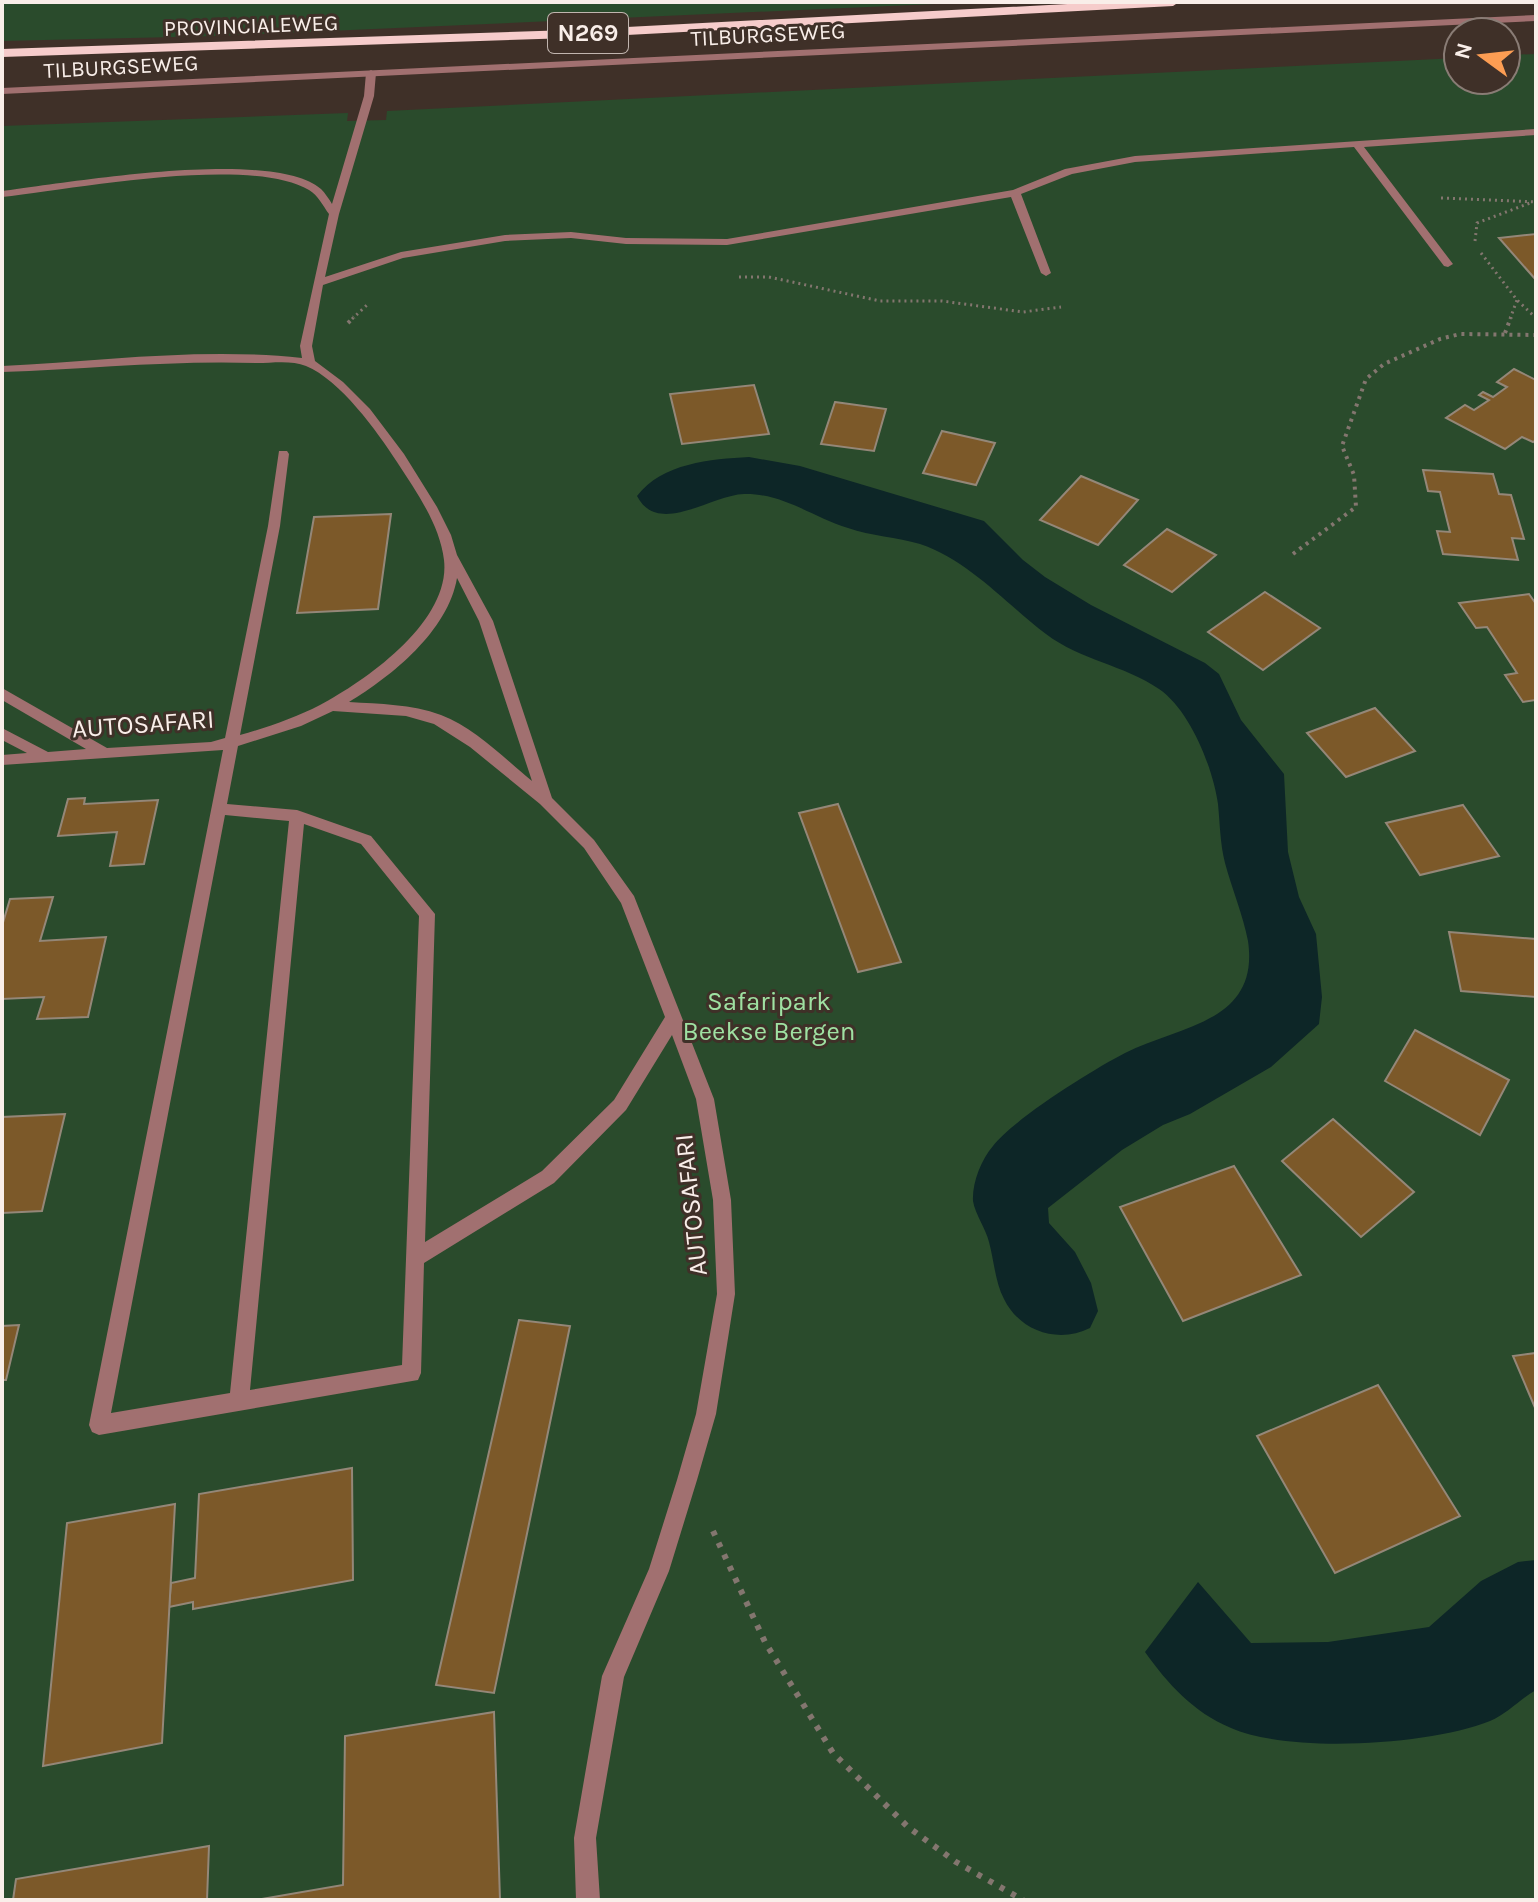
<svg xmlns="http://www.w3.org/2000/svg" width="1538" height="1902" viewBox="0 0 1538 1902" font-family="Karla,sans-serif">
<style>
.green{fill:#2a4b2c}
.water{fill:#0d2627}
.building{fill:#7c5929;stroke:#948778;stroke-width:2}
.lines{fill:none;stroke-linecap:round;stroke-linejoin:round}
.path-far2{stroke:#83766f;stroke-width:3;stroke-dasharray:2 4;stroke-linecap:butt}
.path-far1{stroke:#83766f;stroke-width:4;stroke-dasharray:3 5;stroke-linecap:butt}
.path{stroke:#83766f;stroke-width:6;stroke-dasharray:5 8;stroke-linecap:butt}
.service{fill:#a17070;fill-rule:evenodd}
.tertiary{fill:#a17070;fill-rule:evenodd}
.trunk{fill:#f6cccb;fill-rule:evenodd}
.labels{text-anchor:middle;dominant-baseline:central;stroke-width:6;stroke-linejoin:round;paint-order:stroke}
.far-street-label{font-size:22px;fill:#f9eee9;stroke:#3f3028}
.shield{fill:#3f3028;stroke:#c1b5af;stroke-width:2}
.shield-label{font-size:24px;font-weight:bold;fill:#f9eee9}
.street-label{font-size:26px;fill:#f9eee9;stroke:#3f3028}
.park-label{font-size:26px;fill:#9fe1a2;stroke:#3f3028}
</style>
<rect width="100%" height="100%" fill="#3f3028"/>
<g class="green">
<path d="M2,2H979L217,36L2,41Z"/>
<path d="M1536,54V1900H2V126L348,113L347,121L386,120L387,111L1458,58V80H1506V55Z"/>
</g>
<g class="water">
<path d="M749,457L800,466L984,521L1023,560L1045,577L1091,605L1205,663L1219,674L1241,720L1284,774L1288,852L1299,897L1316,934L1322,997L1319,1024L1271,1067L1190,1114L1163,1125L1122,1150L1048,1208L1049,1223L1075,1252L1091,1283L1098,1311L1090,1328C1059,1344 1020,1332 1004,1299C995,1282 994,1260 989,1242C986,1229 975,1214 973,1201C972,1183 981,1160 993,1146C1015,1118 1092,1070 1125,1053C1178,1026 1260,1023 1248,941C1243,915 1232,889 1225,863C1220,843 1220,824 1218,804C1213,768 1190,710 1159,689C1124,665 1080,660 1046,634C1006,604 970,561 920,544C897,537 871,536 848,528C812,517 783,493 744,494C711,495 658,537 637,496C662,463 711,459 749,457Z"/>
<path d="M1536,1560V1690C1520,1699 1507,1714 1490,1721C1430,1745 1291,1754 1231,1728C1193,1712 1168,1684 1145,1652L1198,1582L1251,1643L1328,1642L1429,1627L1481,1581L1518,1562Z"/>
</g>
<g class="building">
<path d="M1536,234V280L1499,238Z"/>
<path d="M1514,369L1536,380V440L1533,442L1522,437L1505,449L1446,418L1465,405L1474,410L1489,400L1479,395L1483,392L1493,397L1507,387L1497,382Z"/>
<path d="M754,385L769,434L682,444L670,394Z"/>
<path d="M835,402L886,409L874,451L821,444Z"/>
<path d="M942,431L995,443L976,485L923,473Z"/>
<path d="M1423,470L1493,474L1499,494L1511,495L1524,539L1512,538L1518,560L1443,554L1437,531L1450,532L1440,492L1428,491Z"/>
<path d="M1081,476L1138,500L1098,545L1040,520Z"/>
<path d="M391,514L378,609L297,613L314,517Z"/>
<path d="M1167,529L1216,555L1172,592L1124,565Z"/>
<path d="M1265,592L1320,628L1263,670L1208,632Z"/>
<path d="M1529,594L1536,604V700L1523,702L1505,675L1517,673L1487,627L1476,628L1459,603Z"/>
<path d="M1375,708L1415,751L1346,777L1307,733Z"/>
<path d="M85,798L84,804L158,800L144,864L110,866L117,832L58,836L68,799Z"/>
<path d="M838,804L901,962L858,972L799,813Z"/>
<path d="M1463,805L1499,856L1420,875L1386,823Z"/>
<path d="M53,897L40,941L106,937L88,1017L37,1019L44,997L2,999V926L10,899Z"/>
<path d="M1449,932L1536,939V997L1461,991Z"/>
<path d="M1415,1030L1509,1080L1480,1135L1385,1081Z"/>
<path d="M65,1114L42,1211L2,1213V1117Z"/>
<path d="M1333,1119L1414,1192L1361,1237L1282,1161Z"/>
<path d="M1234,1166L1301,1275L1183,1321L1120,1207Z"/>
<path d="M519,1320L570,1326L494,1693L436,1685Z"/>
<path d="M19,1325L6,1380H2V1326Z"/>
<path d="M1536,1353V1410L1513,1356Z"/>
<path d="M1378,1385L1460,1516L1335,1573L1257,1436Z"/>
<path d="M352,1468L353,1580L193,1609V1602L169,1607L171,1583L195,1578L199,1494Z"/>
<path d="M175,1504L162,1743L43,1766L67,1523Z"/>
<path d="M494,1712L500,1900H256L343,1885L345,1736Z"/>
<path d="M209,1846L207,1900H13L16,1879Z"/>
</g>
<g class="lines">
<g class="path-far2">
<path d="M1441,198L1536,202"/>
<path d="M1475,241L1477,223L1530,203"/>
<path d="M1481,253L1517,300L1536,318"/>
<path d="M739,277H769L880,301H942L1023,312L1061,307"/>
<path d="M352,319L367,305"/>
<path d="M1510,319L1517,300"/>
</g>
<g class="path-far1">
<path d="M348,323L354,317"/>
<path d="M1505,333L1511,317"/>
<path d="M1293,554L1356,507L1354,475L1342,446L1366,379L1384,364L1440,339L1460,334L1536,335"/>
</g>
<path class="path" d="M713,1531L765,1642L833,1753L908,1827L956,1862L1023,1900"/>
<path class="service" d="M371,70L376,73L374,96L339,214L325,277L401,252L505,235L571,232L626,238L727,239L1013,190L1065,169L1135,156L1536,129V135L1364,147L1453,264L1448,267L1444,266L1354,147L1135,162L1072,174L1021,194L1051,273L1046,276L1041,273L1011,197L727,245L626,244L571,238L505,241L403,258L323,285L312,346L315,361L343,382L370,409L404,454L437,507L451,535L457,555L493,621L552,798L594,840L634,896L714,1099L731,1200L735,1294L716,1414L697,1480L669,1571L624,1677L596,1838L600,1900H576L574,1838L602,1676L649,1569L677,1480L696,1414L717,1294L713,1200L696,1099L672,1035L626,1110L554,1183L424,1263L421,1373L418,1380L99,1435L92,1432L89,1425L223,750L2,765V755L27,753L2,740V728L48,752L86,749L2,700V688L107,748L211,742L225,738L268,526L279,451H287L289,454L280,526L240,735C268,727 295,718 320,705C367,680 451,621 444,560C440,525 416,491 397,462C377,431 340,380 306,366C292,360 272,363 257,363C172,360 87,369 2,372V366C101,361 203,347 302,358L300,346L329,214C323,206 318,195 309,190C248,155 74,189 2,197V191C67,183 272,147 321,189C325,193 329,199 332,204L364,96L366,73ZM457,578L479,621L532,781C505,759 475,728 441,715C411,704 380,704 349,702C392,676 448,631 457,578ZM333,711L406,716L434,724L470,747L540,804L584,848L621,903L665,1017L614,1100L542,1171L425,1242L435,914L371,836L297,810L227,804L238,746L301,726ZM225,815L289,821L230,1393L111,1413ZM304,824L361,844L419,916L402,1365L250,1390Z"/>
<path class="tertiary" d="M1536,15V21L2,94V88Z"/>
<path class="trunk" d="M1105,2H1179L1173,6L570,38L2,57V49L570,30Z"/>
</g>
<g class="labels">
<g class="far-street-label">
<text transform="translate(251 26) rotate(-2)">PROVINCIALEWEG</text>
<text transform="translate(768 35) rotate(-3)">TILBURGSEWEG</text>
<text transform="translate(121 67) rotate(-3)">TILBURGSEWEG</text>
</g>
<rect class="shield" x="548" y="13" width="80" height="40" rx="6"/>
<g class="shield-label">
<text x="588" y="33">N269</text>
</g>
<g class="street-label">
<text transform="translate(143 724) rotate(-4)">AUTOSAFARI</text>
<text transform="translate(691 1205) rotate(-96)">AUTOSAFARI</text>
</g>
<g class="park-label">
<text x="769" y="1001">Safaripark<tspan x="769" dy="30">Beekse Bergen</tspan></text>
</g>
</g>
<rect width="1538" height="1902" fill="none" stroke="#f9eee9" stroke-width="8"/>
<g transform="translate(1482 56) rotate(285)"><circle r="38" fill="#3f3028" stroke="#897c75" stroke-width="2"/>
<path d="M0-6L14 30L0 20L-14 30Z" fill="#fc9d53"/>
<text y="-12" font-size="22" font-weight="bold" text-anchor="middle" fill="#f9eee9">N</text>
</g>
</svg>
